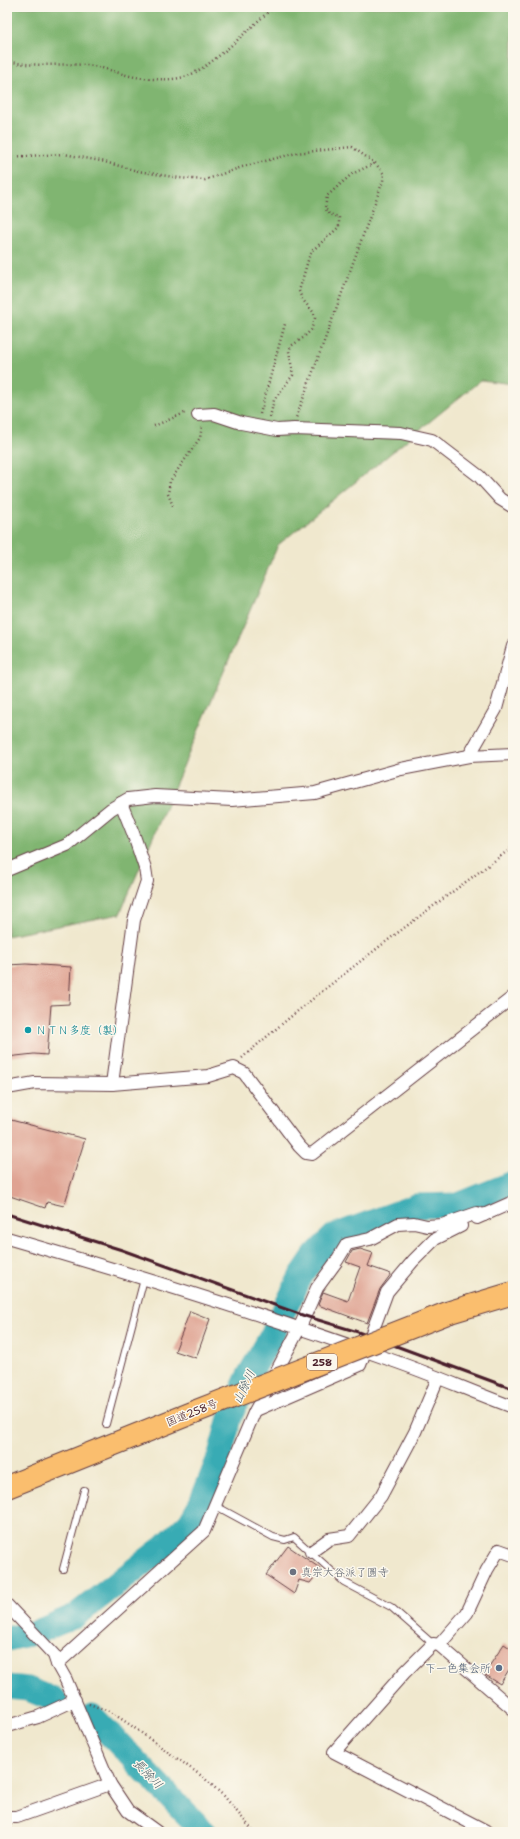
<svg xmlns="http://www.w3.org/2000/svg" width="520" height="1839" viewBox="0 0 520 1839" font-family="'Shantell Sans','Klee One',sans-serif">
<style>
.forest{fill:#80b571;stroke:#656a4e}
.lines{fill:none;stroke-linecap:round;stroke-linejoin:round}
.river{stroke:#39abb4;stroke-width:25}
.building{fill:#dfa392}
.lane-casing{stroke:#633d43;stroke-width:8}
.street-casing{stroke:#633d43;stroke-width:14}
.highway-casing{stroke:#633d43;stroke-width:24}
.path{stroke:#633d43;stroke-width:2.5;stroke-dasharray:1 3;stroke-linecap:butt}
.lane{stroke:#fff;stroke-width:6}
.street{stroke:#fff;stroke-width:12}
.highway{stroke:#fabe6e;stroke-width:22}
.rail{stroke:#4a1f2b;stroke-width:3}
.highway-bridge-casing{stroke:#633d43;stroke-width:24;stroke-linecap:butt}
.highway-bridge{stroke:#fabe6e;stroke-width:22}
.culture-dot{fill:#0f9aa8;stroke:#fbf7ec;stroke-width:1.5}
.worship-dot{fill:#6b7280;stroke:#fbf7ec;stroke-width:1.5}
.service-dot{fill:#5c6f8a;stroke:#fbf7ec;stroke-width:1.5}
.labels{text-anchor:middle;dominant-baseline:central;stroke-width:3;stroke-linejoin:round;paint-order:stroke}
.shield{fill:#fbf7ec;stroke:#7f6065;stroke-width:1}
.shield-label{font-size:10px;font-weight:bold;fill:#4a1f2b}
.culture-label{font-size:11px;fill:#0d838f;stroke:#fbf7ec;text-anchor:start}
.street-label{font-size:11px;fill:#4a1f2b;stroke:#fbf7ec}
.worship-label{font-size:11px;fill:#5b616d;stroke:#fbf7ec;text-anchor:start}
.service-label{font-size:11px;fill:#4e5e75;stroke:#fbf7ec;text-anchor:end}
.water-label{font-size:12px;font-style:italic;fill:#435762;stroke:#fbf7ec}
</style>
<rect width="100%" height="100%" fill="#fbf7ec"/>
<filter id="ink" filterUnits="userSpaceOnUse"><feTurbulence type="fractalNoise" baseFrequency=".025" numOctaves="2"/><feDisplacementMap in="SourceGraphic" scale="8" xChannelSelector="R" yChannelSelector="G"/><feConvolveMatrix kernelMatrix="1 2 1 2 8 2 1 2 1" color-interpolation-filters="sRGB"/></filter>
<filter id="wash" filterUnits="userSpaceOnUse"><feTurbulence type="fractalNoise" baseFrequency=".012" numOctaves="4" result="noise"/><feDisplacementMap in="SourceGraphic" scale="16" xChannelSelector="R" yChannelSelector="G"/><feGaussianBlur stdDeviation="0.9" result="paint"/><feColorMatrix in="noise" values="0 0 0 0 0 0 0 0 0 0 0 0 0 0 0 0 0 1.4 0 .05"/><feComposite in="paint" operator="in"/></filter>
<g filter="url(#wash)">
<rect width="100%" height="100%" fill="#f0e8ce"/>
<path class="forest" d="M7,7H513V384L481,380L278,545L120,914L7,936Z"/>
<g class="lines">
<g class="river">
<path d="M7,1639L37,1632L75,1616L165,1546L190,1522L201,1503L219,1458L231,1414L248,1377L271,1337L301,1276L316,1254L334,1236L416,1206L458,1205L513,1183"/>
<path d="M7,1687L28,1689L55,1700"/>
<path d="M92,1716L204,1832"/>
</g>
</g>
<g id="blocks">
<g class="building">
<path d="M26,964L71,967L69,1004L51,1005L47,1055L34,1054L7,1057V965Z"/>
<path d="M7,1119L85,1139L64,1206L47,1202L45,1208L7,1195Z"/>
<path d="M360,1249L373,1253L368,1266L391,1274L380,1289L367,1323L318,1305L323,1292L348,1301L360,1267L346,1262L352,1251Z"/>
<path d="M190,1311L210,1319L196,1358L175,1351Z"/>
<path d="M288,1546L321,1569L310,1583L299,1580L294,1594L266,1575Z"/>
<path d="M504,1644L513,1650V1663L500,1684L484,1674Z"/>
</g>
</g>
</g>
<g filter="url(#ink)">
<use href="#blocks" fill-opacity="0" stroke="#633d43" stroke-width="1"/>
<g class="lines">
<defs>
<g id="lane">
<path d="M106,1424L144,1279"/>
<path d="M216,1506L273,1537L285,1540L294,1537L344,1582L391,1607L433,1644"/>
<path d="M63,1569L84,1490"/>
</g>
<g id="street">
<path d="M198,415L214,414L241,423L277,430L294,429L401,433L432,440L479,476L500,499L513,507"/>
<path d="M469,756L496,709L513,646"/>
<path d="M7,870L67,845L111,809L128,799L155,796L232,800L315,793L401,769L469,756L513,754"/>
<path d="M112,1084L134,920L147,881L145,868L133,833L121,803"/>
<path d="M7,1088L35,1083L112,1084L208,1076L234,1068L244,1073L299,1146L306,1153L312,1154L513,997"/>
<path d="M477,1218L513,1202"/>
<path d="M7,1238C136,1275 265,1315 391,1360C432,1374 472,1392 513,1407"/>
<path d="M256,1410L360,1365L387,1292L413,1261L435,1239L461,1226"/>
<path d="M311,1552L329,1539L349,1536L381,1496L415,1432L438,1378"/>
<path d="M7,1605L54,1655L57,1664L66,1680L110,1784L128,1811L157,1832"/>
<path d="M439,1645L467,1613L487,1570L499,1550L513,1555"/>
<path d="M57,1664L204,1531L254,1413L299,1329L317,1288L336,1262L347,1244L370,1239L398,1224L414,1223L427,1226L442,1225L477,1213L484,1215"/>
<path d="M7,1726L38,1717L75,1700"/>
<path d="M7,1817H17L110,1784"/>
<path d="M488,1832L334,1752L404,1673L433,1644L439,1645L513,1709"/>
</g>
<g id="highway">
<path d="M450,1312L513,1293"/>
<path d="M7,1487L194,1412"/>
</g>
</defs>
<use href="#lane" class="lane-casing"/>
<use href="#street" class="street-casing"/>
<use href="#highway" class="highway-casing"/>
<g class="path">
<path d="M7,60C25,68 64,63 85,65C102,66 119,74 135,77C150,79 169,81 184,77C210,70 252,25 274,7"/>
<path d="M7,157L64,154L101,161L138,171L179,178L205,180L242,167L296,153L352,147L375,163L384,174L383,181L296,418"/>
<path d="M260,414L285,324"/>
<path d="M270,417L274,400L293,375L289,351L291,346L303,338L311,330L315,318L314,313L302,299L299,291L309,257L313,250L339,227V217L329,214L325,208L327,196L336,188L352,174L375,163"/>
<path d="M154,426L187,412"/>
<path d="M173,506L168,494L170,481L200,438L202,426"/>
<path d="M242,1058C328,983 421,915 513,847"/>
<path d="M89,1704L109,1711L129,1724L203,1777L224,1796L254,1832"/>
</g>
<use href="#lane" class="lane"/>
<use href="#street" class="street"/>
<use href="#highway" class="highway"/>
<path class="rail" d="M7,1214L122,1250L305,1316L358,1332L513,1389"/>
<defs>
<path id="highway-bridge" d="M194,1412L450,1312"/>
</defs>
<use href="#highway-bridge" class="highway-bridge-casing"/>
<use href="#highway-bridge" class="highway-bridge"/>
</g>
</g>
<circle class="culture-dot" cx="28" cy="1030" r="4"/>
<circle class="worship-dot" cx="293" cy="1572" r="4"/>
<circle class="service-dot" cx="499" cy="1668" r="4"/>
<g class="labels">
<rect class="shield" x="307" y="1354" width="30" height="16" rx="3"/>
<g class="shield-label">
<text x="322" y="1362">258</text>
</g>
<g class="culture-label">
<text x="36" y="1030">ＮＴＮ多度（製）</text>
</g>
<g class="street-label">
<text transform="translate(192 1413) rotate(-22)">国道258号</text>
</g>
<g class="worship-label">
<text x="301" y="1572">真宗大谷派了圓寺</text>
</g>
<g class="service-label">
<text x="491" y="1668">下一色集会所</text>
</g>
<g class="water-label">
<text transform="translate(244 1387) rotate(-65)">山除川</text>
<text transform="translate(148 1774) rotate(46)">長除川</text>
</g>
</g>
<rect width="520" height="1839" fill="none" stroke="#fbf7ec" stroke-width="24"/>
</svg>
